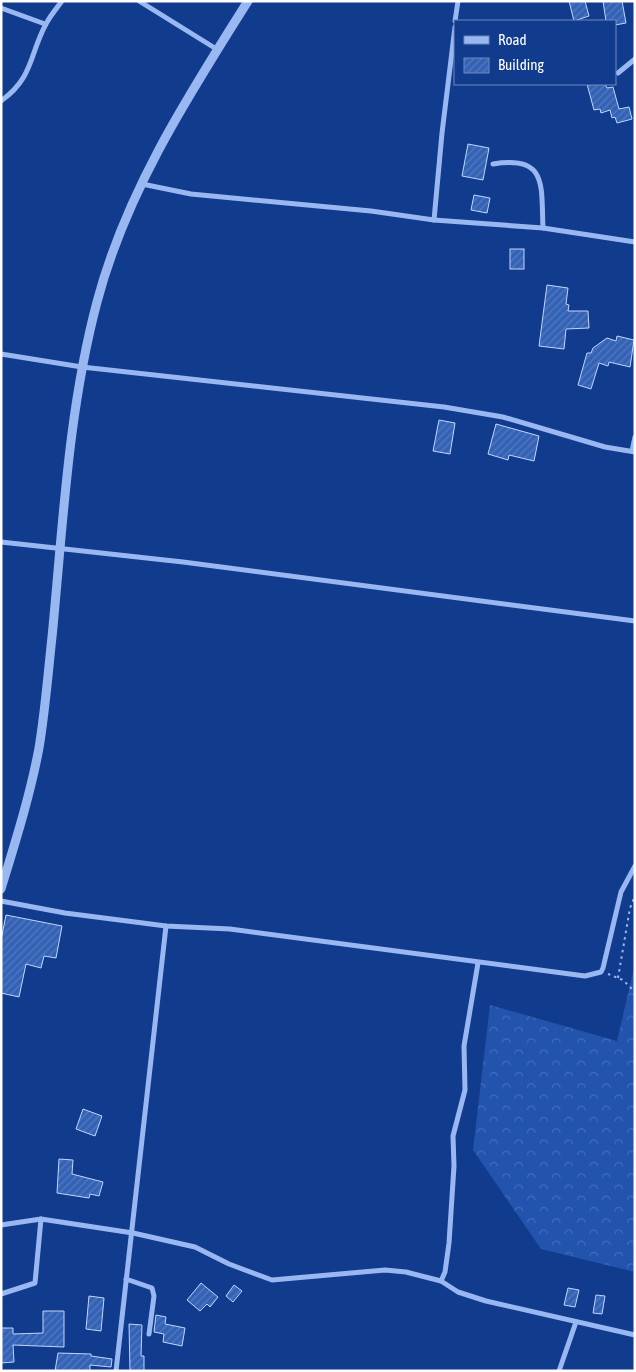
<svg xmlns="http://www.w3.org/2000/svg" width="636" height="1372" viewBox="0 0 636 1372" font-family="'Asap Condensed',sans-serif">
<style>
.forest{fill:url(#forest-crowns)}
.building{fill:url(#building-hatch);stroke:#c0d6fd}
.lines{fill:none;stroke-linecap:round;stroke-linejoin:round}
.path{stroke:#99b8f2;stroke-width:2;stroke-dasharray:2.5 4;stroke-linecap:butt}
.minor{stroke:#99b8f2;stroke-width:5}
.tertiary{stroke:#99b8f2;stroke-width:9}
</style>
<defs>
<pattern id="forest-crowns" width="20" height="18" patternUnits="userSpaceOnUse" patternTransform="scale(1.25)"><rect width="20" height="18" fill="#2253ad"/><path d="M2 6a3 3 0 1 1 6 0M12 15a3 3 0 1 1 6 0" fill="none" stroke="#436db9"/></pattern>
<pattern id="building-hatch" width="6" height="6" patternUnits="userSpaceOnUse" patternTransform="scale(1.25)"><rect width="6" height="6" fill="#3462b5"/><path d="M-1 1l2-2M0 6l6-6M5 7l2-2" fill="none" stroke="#527ac0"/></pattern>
</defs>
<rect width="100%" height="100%" fill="#113b8d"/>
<path class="forest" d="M635,964V1272L541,1249L473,1150L490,1005L617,1041Z"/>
<g class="building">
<path d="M569,1H585L589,16L574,21Z"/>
<path d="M603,1H622L626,23L615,25V21H606Z"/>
<path d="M587,84H605L607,88L613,87L619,109L629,107L632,119L617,123L615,117L612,118L610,110L601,113L600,109L594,110Z"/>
<path d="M468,144L489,148L483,180L462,176Z"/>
<path d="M474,195L490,198L487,213L471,210Z"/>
<rect x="510" y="249" width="14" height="20"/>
<path d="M547,285L568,288L566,304L569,305L568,311H588L589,328L566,329L564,349L539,346Z"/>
<path d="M617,336L634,340L630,367L609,362L608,366L599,363L591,389L578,385L587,353H591L593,348L607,338L616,341Z"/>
<path d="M439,420L455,423L450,454L433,451Z"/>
<path d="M496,424L539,436L534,461L509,455L508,460L488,454Z"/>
<path d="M6,915L62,926L56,958L44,956L41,968L26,964L19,997L1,993V940Z"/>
<path d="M83,1109L102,1116L95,1136L76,1129Z"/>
<path d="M59,1159L73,1160L72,1174L103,1182L99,1196L90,1194L89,1198L57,1193Z"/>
<path d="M201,1283L218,1297L210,1307L207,1304L200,1311L187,1300Z"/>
<path d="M234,1285L242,1291L233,1302L226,1296Z"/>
<path d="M568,1288L579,1290L575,1307L564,1305Z"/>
<path d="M596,1295L605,1296L602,1314L593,1313Z"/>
<path d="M89,1296L104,1298L101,1331L86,1329Z"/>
<path d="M43,1311H64V1347L13,1345L14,1362L1,1363V1328H13V1334L43,1333Z"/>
<path d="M156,1315L166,1317L165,1324L185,1328L182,1346L163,1342L164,1334L154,1332Z"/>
<path d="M129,1324L142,1325L141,1356H144V1371H130Z"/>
<path d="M58,1353L91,1354V1356L112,1359L111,1367L90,1365V1371H55Z"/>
</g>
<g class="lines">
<g class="path">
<path d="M608,974L623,980L635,992"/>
<path d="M618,978L630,908L635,896"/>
</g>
<g class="minor">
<path d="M139,1L218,50"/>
<path d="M1,8L45,24"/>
<path d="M455,21L458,1"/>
<path d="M618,73L635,59"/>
<path d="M1,101C34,77 29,55 46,24C50,16 56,9 62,1"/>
<path d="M493,164C548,155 541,186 543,228"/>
<path d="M142,184L191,194L371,211L434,220L543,228L635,242"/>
<path d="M434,220L442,133L455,27"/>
<path d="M1,354L82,367L444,407L503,417L605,447L635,452"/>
<path d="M632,451L635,437"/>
<path d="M1,542L183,562L635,621"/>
<path d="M1,901L65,913L166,926L230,929L585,976L601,972L603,968L621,892L635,866"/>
<path d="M1,1225L41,1219L133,1233L195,1247L229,1264L272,1280L385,1270L406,1272L441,1281L458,1292L486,1301L635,1335"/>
<path d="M126,1279L152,1288L154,1296L149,1334"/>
<path d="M441,1281L445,1272L449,1243L454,1166L453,1136L465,1090L464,1046L478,963"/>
<path d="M1,1294L35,1283L41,1219"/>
<path d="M116,1371L166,926"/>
<path d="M559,1371L576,1322"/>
</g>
<path class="tertiary" d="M1,889C15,843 30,796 39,748C45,712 48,674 52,637C63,525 68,411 97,302C126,192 188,96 248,1"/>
</g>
<rect width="636" height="1372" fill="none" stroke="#ffffff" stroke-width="5"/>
<rect x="454" y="20" width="162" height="65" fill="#113b8d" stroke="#7089bb"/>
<rect x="464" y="36" width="25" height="8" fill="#99b8f2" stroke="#7089bb"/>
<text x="498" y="45" font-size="15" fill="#ffffff">Road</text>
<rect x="464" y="58" width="25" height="15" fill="url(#building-hatch)" stroke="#7089bb"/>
<text x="498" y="70" font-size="15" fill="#ffffff">Building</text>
</svg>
